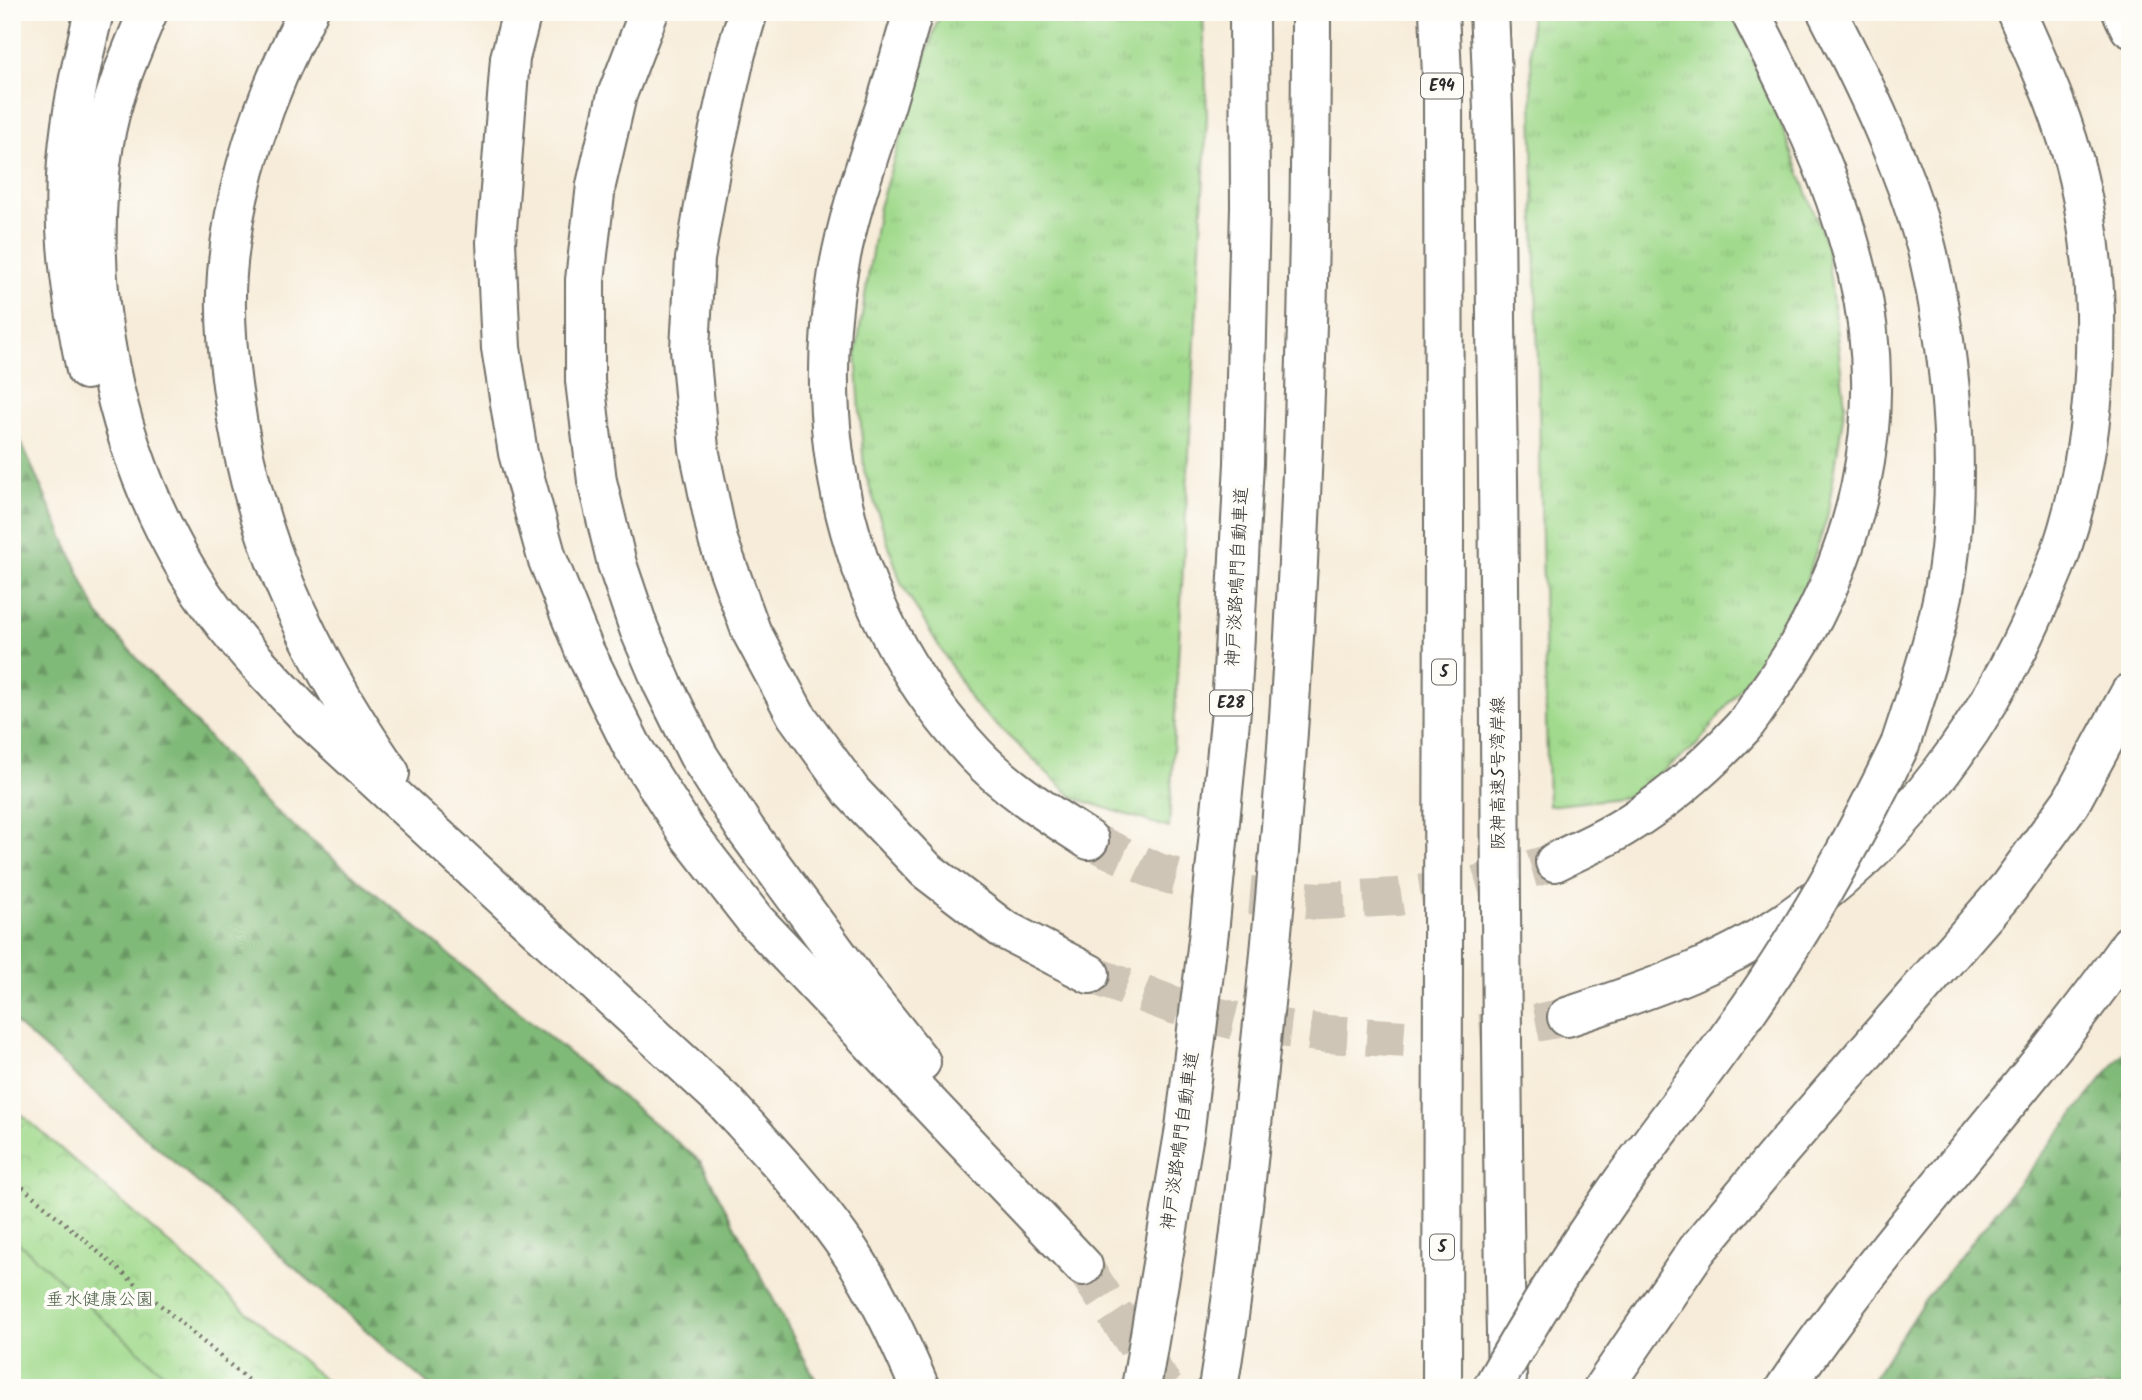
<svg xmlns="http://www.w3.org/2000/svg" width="2142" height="1400" viewBox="0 0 2142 1400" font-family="Kalam,'Klee One',sans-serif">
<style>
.grass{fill:url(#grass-tufts);stroke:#66825c;stroke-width:2}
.forest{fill:url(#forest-firs);stroke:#567252;stroke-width:2}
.park{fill:url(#park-crowns);stroke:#66825c;stroke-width:2}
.pitch{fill:#a1da8d;stroke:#66825c;stroke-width:2}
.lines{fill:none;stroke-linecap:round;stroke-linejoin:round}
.motorway-tunnel{stroke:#cec5b6;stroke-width:38;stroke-dasharray:38 19;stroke-linecap:butt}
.motorway-casing{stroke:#726f68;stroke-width:42}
.path{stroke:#726f68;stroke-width:4.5;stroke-dasharray:2 5;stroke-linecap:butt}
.motorway{stroke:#fff;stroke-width:38}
.motorway-bridge-casing{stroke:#726f68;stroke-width:42;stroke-linecap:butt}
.motorway-bridge{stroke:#fff;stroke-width:38}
.labels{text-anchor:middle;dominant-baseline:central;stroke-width:7;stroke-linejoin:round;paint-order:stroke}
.shield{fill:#fdfcf7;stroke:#6a6a68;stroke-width:2}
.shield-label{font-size:16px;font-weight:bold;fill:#2b2b2b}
.street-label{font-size:18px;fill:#2b2b2b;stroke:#fdfcf7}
.park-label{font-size:18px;fill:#4e6048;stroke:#fdfcf7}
</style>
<defs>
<pattern id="grass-tufts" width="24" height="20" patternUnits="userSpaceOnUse" patternTransform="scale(1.75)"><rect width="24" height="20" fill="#a1da8d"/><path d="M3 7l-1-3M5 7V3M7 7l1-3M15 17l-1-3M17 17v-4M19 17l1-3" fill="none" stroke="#8bbb7a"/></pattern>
<pattern id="forest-firs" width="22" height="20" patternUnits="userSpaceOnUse" patternTransform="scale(1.75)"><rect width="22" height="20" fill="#80ba78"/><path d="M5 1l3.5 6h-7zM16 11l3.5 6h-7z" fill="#699763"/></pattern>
<pattern id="park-crowns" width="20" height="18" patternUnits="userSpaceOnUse" patternTransform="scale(1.75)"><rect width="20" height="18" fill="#a1da8d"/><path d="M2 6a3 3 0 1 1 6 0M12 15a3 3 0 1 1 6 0" fill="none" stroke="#8bbb7a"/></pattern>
</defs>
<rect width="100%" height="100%" fill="#fdfcf7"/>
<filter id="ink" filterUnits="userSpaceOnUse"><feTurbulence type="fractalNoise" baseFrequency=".0143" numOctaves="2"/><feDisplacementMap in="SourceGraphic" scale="14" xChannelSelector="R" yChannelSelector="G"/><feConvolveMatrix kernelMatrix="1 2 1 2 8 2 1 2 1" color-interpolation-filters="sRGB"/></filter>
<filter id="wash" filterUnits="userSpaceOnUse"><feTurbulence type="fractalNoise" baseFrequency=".00686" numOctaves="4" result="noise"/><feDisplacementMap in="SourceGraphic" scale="28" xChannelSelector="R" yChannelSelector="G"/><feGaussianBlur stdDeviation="1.57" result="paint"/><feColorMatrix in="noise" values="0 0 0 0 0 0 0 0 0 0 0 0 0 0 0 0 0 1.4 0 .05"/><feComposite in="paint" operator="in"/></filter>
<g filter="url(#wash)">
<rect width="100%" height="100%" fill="#f7ecd9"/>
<g class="grass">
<path d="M940,12H1203L1207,117L1169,828L1074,798L974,704L901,583L864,470L856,353L879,207Z"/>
<path d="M1530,12H1731L1766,84L1826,243L1845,404L1827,518L1794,618L1696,746L1628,797L1548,806Z"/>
</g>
<g class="forest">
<path d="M12,405L15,429L98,615L273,809L701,1162L820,1388H432L12,1020Z"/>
<path d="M2130,1044V1388H1867L1922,1304Z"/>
</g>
<path class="park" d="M12,1106L322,1378L334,1388H12Z"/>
<path class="pitch" d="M12,1237L180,1388H12Z"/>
</g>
<g filter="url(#ink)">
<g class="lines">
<g class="motorway-tunnel">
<path d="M1089,840L1158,872L1239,894L1319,901L1397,897L1475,885L1555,862"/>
<path d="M1090,974L1173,1005L1248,1024L1327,1034L1406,1039L1483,1033L1567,1017"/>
<path d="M1083,1266L1165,1388"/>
</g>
<defs>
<g id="motorway">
<path d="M148,12C130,55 111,97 104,143C81,288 113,446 188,572C221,627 266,673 310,719L724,1101C765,1146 807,1191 842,1240C875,1286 898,1337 920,1388"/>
<path d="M308,12C265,94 234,182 227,274C224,311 227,348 232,385C250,531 307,653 390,773"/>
<path d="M522,12L510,58L496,242L501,348L518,453L547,558L585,652L632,746L688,834L755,920L1083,1266"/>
<path d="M649,12L617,95L596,185L585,280V381L597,481L617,564L639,629L663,685L698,755L746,830L866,993L921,1062"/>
<path d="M748,12L736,53L712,160L695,259L690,349L699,449L718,540L751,631L796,715L852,792L926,870L1003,929L1090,974"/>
<path d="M913,12C904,43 895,73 886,104C868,159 848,214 838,272C808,447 853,623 975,754C1008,789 1049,814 1089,840"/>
<path d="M1439,12L1443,96L1444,525L1442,1388"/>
<path d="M1489,12C1496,142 1495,273 1497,403C1502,728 1499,1053 1507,1378"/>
<path d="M1827,12C1866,87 1903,164 1926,246C1930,261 1933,277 1936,292C1952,377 1959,464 1950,550C1943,617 1921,681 1900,745"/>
<path d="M2122,12L2130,28"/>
<path d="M86,370C72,301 61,231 67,161C71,110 82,61 94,12"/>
<path d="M1555,862C1578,850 1603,840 1625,826C1667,800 1709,764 1743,727C1754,714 1763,698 1773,684C1858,564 1893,415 1857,271C1834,178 1794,97 1750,12"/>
<path d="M1567,1017C1649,990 1733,962 1803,909C1909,830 1988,723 2040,601C2047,586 2054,570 2060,554C2100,435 2106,301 2078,178C2065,120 2040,66 2016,12"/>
<path d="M1141,1388L1185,1128L1210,923L1231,710L1244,463L1250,207L1249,12"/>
<path d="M1218,1388C1235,1286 1246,1181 1257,1078C1297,724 1311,368 1311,12"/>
<path d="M1603,1388L1697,1250L1780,1151L2009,887L2071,802L2130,693"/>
<path d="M1785,1388C1890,1232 2022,1097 2130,944"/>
</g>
</defs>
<use href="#motorway" class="motorway-casing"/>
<path class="path" d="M12,1178L257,1388"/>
<use href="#motorway" class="motorway"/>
<defs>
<path id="motorway-bridge" d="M1492,1388C1532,1317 1575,1248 1622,1182C1679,1103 1740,1027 1791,945C1832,880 1867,813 1900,745"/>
</defs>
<use href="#motorway-bridge" class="motorway-bridge-casing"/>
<use href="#motorway-bridge" class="motorway-bridge"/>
</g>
</g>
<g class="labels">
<g class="shield">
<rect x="1421" y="73.5" width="42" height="25" rx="5"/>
<rect x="1432" y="659.5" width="24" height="25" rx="5"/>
<rect x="1210" y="690.5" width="42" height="25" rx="5"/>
<rect x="1430" y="1234.5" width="24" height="25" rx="5"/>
</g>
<g class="shield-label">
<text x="1442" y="86">E94</text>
<text x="1444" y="672">5</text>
<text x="1231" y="703">E28</text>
<text x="1442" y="1247">5</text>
</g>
<g class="street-label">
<text transform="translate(1238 577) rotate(-87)">神戸淡路鳴門自動車道</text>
<text transform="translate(1499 773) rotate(-90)">阪神高速5号湾岸線</text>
<text transform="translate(1181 1141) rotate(-82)">神戸淡路鳴門自動車道</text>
</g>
<g class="park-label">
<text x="100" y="1300">垂水健康公園</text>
</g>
</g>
<rect width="2142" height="1400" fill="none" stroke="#fdfcf7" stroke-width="42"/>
</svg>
